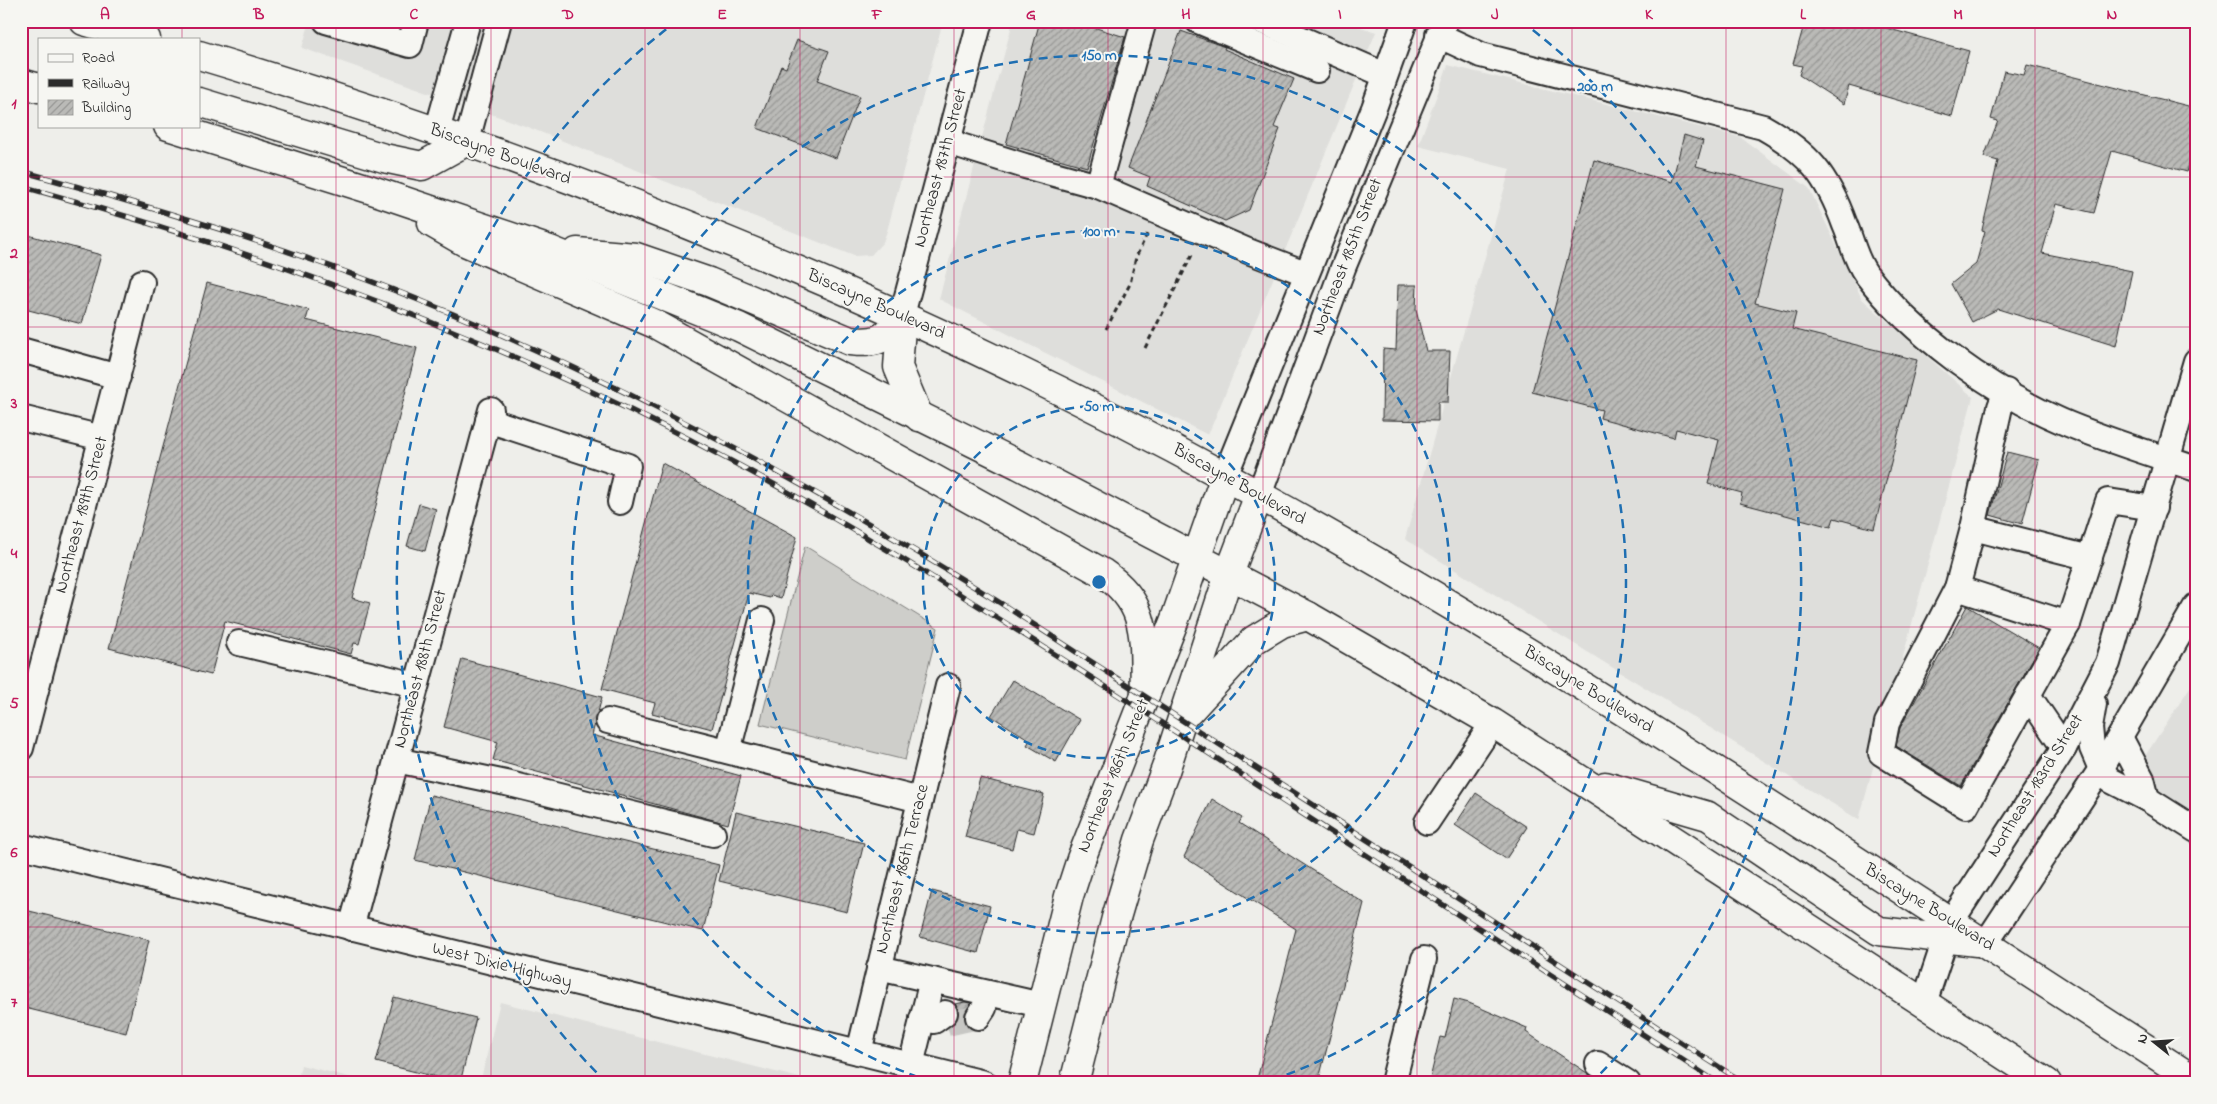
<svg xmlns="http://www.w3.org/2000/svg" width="2217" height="1104" viewBox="0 0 2217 1104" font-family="'Indie Flower',sans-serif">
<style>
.built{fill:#dededb}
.grass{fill:#cececa;stroke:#7c7c7a}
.building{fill:url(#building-hatch);stroke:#2b2b2b}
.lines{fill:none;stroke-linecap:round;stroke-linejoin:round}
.minor-tunnel{stroke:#c7c7c4;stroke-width:24;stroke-dasharray:24 12;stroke-linecap:butt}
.minor-casing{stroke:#2b2b2b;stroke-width:28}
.major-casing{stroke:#2b2b2b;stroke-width:31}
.path{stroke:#2b2b2b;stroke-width:3;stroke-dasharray:5 4;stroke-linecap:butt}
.minor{stroke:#f6f6f2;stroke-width:24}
.major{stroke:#f6f6f2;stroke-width:28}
.rail-casing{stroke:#2b2b2b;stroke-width:5.5}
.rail{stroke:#f6f6f2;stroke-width:4;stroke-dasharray:11;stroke-linecap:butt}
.grid{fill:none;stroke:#c2185b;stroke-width:1;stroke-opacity:0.55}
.ring{fill:none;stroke:#1f6fb2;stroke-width:2.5;stroke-dasharray:9 6}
.labels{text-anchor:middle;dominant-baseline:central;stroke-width:4;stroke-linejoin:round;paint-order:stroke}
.street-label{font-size:18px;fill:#2b2b2b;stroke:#f6f6f2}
.centre{fill:#1f6fb2;stroke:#f6f6f2;stroke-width:2.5}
.ring-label{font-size:15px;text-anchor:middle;font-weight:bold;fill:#1f6fb2;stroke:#f6f6f2;stroke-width:4;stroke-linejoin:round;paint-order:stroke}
.neatline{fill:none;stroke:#c2185b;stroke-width:2}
.grid-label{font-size:16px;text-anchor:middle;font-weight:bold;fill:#c2185b}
</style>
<defs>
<pattern id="building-hatch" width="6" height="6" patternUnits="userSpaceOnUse" patternTransform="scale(1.25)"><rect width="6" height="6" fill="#babab7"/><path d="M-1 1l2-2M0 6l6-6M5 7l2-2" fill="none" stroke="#979795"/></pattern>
</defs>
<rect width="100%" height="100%" fill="#eeeeea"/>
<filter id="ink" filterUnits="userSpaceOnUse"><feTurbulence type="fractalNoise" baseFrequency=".02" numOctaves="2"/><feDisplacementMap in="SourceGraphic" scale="10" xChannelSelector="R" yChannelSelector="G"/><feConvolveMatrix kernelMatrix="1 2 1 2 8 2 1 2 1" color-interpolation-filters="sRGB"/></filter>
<g filter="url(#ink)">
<g class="built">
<path d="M310,21H943L887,231L883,242L871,255L854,256L525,126L302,48Z"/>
<path d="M1013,21H1343L1376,32L1208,435L939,299Z"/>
<path d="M1448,65L1740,137L1809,188L1862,299L1973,397L1859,820L1405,539L1510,169L1418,146Z"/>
<path d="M2196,678V824L2130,779Z"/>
<path d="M500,1002L819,1083H480Z"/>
<path d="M301,1065L373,1083H297Z"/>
</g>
<path class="grass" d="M805,546L938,628L905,760L760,724Z"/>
<g class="building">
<path d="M1040,21H1074L1125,37L1087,167L1006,144Z"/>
<path d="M1805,21H1861L1969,51L1952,116L1849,86L1844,104L1799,75L1802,66L1793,64Z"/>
<path d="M1181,31L1225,47L1224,49L1294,79L1274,127L1280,129L1249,210L1225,221L1147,186L1150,177L1128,168Z"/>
<path d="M797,40L829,51L817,81L860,96L836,158L757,128L781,66L786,68Z"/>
<path d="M2027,65L2196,108V135L2187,172L2112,151L2094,213L2056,204L2042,253L2132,271L2116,346L1998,309L1972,322L1951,284L1976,264L1985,231L1982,230L1998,161L1984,157L1998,121L1991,119L2004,71L2024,75Z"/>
<path d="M1684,135L1703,141L1696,166L1785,189L1755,303L1796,313L1792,329L1917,360L1874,529L1834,518L1831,527L1740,503L1742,493L1708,484L1719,440L1676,429L1674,438L1600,418L1602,410L1532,392L1594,160L1672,182Z"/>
<path d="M21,233L101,255L82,324L21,308Z"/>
<path d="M207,283L309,310L306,320L417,348L352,598L370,603L359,644L354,643L351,654L225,621L211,675L109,648Z"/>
<path d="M1398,285H1417L1416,310L1426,351H1450L1448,402H1438V421L1382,420L1383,349L1396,350Z"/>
<path d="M2007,452L2039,460L2022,524L1990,515Z"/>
<path d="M662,463L797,537L781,598L771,595L770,598L749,593L712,729L652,713L655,703L602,689Z"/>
<path d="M419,504L436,509L425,551L407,546Z"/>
<path d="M1967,606L2039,648L1961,786L1896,746L1900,728Z"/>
<path d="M462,659L602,697L592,735L741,776L728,824L493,760L498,742L444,727Z"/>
<path d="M1013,680L1080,720L1056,762L1027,745L1030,740L991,716Z"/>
<path d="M980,778L1044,794L1034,833L1017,829L1012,849L965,837Z"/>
<path d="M1476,793L1527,827L1506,859L1455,825Z"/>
<path d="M431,795L719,865L703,931L415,860Z"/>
<path d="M1212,799L1242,818L1239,823L1364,903L1318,1083H1256L1296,929L1184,857Z"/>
<path d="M736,812L864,843L847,912L719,881Z"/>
<path d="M932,891L990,906L978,953L920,937Z"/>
<path d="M21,909L149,940L126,1033L21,1007Z"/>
<path d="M394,997L476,1018L460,1083L376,1062Z"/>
<path d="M1454,999L1469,1003L1527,1028L1526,1032L1602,1083H1429L1440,1037L1445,1038Z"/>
<path d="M965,1002L971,1003L964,1016L967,1024L948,1029L958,1018L959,1011L955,1004Z"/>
</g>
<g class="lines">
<path class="minor-tunnel" d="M947,1024L978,1017"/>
<defs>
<g id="minor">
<path d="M326,21L410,45L416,21"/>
<path d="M1198,21L1317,70"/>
<path d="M1261,21L1385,75"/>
<path d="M1438,35L1481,55L1763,127C1809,153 1827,175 1845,225C1852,241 1855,259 1866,274C1912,335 1990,390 2061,421C2105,440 2150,453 2196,469"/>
<path d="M437,131L468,21"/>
<path d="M467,141L499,21"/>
<path d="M948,142L1025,166L1098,186L1248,251L1305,273"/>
<path d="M1098,186L1144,21"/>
<path d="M902,315L980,21"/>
<path d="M21,350L118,377"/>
<path d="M21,418L102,438"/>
<path d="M488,420L628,466L620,502"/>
<path d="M1225,476L1374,108L1405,21"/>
<path d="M1259,495L1343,268L1445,22"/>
<path d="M1973,528L2000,407L2006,391"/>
<path d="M2090,558L1973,528L1957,588L1887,723L1881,753L1966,806L2068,624L2108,501L2154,508"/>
<path d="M1957,588L2068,624"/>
<path d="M239,643L416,685"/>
<path d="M2028,695L2064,748"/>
<path d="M2094,704L2090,727L2092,748L2101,769L2110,780L2147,799L2196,830"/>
<path d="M608,721L920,800"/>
<path d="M2120,737L2142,779L2147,799"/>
<path d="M21,748L142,282"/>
<path d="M728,751L762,620"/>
<path d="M396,760L506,783L713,834"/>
<path d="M1427,822L1493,723"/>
<path d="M21,846L984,1083"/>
<path d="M351,928L491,410"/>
<path d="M1986,943L2101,769L2196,606"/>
<path d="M879,968L1041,1005"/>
<path d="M1924,1003L1951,922L2064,748L2108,663L2196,361"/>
<path d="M978,1017L984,1008"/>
<path d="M922,1019L934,1021L945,1013"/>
<path d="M859,1052L948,686"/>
<path d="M1598,1064L1628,1083"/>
<path d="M911,1065L932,980"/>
<path d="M1393,1083L1424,959"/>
</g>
<g id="major">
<path d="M84,21L146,39"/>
<path d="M199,55C553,161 899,299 1224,476C1424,584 1615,705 1806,828C1936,912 2066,996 2196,1081"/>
<path d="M21,83L39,88"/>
<path d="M199,102L384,158L422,166L467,141"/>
<path d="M168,126L369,189L550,250L739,327L1019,465L1308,616L1493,723L2047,1083"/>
<path d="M432,223L465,242L655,324L1103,573C1152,606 1143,643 1145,696"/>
<path d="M577,252L636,257L709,282L850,341C880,344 885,339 902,315"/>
<path d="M902,315L898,367L919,417"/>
<path d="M1189,711L1254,640L1282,623L1308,616"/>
<path d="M1605,786L1708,816L1879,931L1977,942"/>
<path d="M1022,1083L1069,896L1081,859L1175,619L1225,476"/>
<path d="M1074,1083L1116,918L1139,840L1166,768L1229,574L1259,495"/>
</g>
</defs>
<use href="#minor" class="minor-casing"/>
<use href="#major" class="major-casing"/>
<g class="path">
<path d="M1106,329L1130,284L1136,257L1148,232"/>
<path d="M1145,348L1193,253"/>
</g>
<use href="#minor" class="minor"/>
<use href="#major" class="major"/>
<defs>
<g id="rail">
<path d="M21,171C167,211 313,255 453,314C645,394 826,494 1002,604L1744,1083"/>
<path d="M21,186C243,247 459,324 665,427C830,509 985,609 1140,709C1333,833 1525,958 1718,1083"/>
</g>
</defs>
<use href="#rail" class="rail-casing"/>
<use href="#rail" class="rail"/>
</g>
</g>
<path class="grid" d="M182,21V39M336,21V1083M491,21V1083M645,21V1083M800,21V1083M954,21V1083M1108,21V1083M1263,21V1083M1417,21V1083M1572,21V1083M1726,21V1083M1881,21V1083M2035,21V1083M182,126V1083M21,177H2196M21,327H2196M21,477H2196M21,627H2196M21,777H2196M21,927H2196"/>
<g class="ring">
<circle cx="1099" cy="582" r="176"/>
<circle cx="1099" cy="582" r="351"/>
<path d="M932 1082A527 527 0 1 1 1266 1082"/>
<path d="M607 1083A702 702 0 0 1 677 21M1521 21A702 702 0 0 1 1591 1083"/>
</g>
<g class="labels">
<g class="street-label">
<text transform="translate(500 155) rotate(20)">Biscayne Boulevard</text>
<text transform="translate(941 168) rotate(-75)">Northeast 187th Street</text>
<text transform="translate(1348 257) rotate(-69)">Northeast 185th Street</text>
<text transform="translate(876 305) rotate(24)">Biscayne Boulevard</text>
<text transform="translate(1239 485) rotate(29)">Biscayne Boulevard</text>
<text transform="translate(82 515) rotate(-75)">Northeast 189th Street</text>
<text transform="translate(421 669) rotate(-75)">Northeast 188th Street</text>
<text transform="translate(1588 690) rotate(32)">Biscayne Boulevard</text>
<text transform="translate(1114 776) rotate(-68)">Northeast 186th Street</text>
<text transform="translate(2036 786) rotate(-58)">Northeast 183rd Street</text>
<text transform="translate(903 869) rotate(-76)">Northeast 186th Terrace</text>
<text transform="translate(1929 908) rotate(32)">Biscayne Boulevard</text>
<text transform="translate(502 966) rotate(14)">West Dixie Highway</text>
</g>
</g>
<circle cx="1099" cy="582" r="8" class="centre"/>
<g class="ring-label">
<text x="1099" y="60">150 m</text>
<text x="1595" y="91">200 m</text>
<text x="1099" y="236">100 m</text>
<text x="1099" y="411">50 m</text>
</g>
<rect width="2217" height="1104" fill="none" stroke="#f6f6f2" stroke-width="55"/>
<rect x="38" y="38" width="162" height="90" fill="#f6f6f2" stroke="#a5a5a2"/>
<rect x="48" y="54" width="25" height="8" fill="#f6f6f2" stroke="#a5a5a2"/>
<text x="82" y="62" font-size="15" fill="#2b2b2b">Road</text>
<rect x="48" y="79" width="25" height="8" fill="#2b2b2b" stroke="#a5a5a2"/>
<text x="82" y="88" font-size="15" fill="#2b2b2b">Railway</text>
<rect x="48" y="100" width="25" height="15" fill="url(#building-hatch)" stroke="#a5a5a2"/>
<text x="82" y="112" font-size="15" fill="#2b2b2b">Building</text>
<g transform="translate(2154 1042) rotate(287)" stroke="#f6f6f2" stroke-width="4" paint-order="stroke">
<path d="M0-4L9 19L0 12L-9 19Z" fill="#2b2b2b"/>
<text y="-8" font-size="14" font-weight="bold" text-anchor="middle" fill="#2b2b2b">N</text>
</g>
<rect x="28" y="28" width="2162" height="1048" class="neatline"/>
<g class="grid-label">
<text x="105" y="19">A</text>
<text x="259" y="19">B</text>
<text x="414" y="19">C</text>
<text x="568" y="19">D</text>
<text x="722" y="19">E</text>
<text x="877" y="19">F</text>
<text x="1031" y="19">G</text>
<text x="1186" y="19">H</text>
<text x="1340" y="19">I</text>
<text x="1495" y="19">J</text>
<text x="1649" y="19">K</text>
<text x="1803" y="19">L</text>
<text x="1958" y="19">M</text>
<text x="2112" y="19">N</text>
<text x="14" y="108">1</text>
<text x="14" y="258">2</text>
<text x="14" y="408">3</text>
<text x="14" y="558">4</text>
<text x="14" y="708">5</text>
<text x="14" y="857">6</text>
<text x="14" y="1007">7</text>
</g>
</svg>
